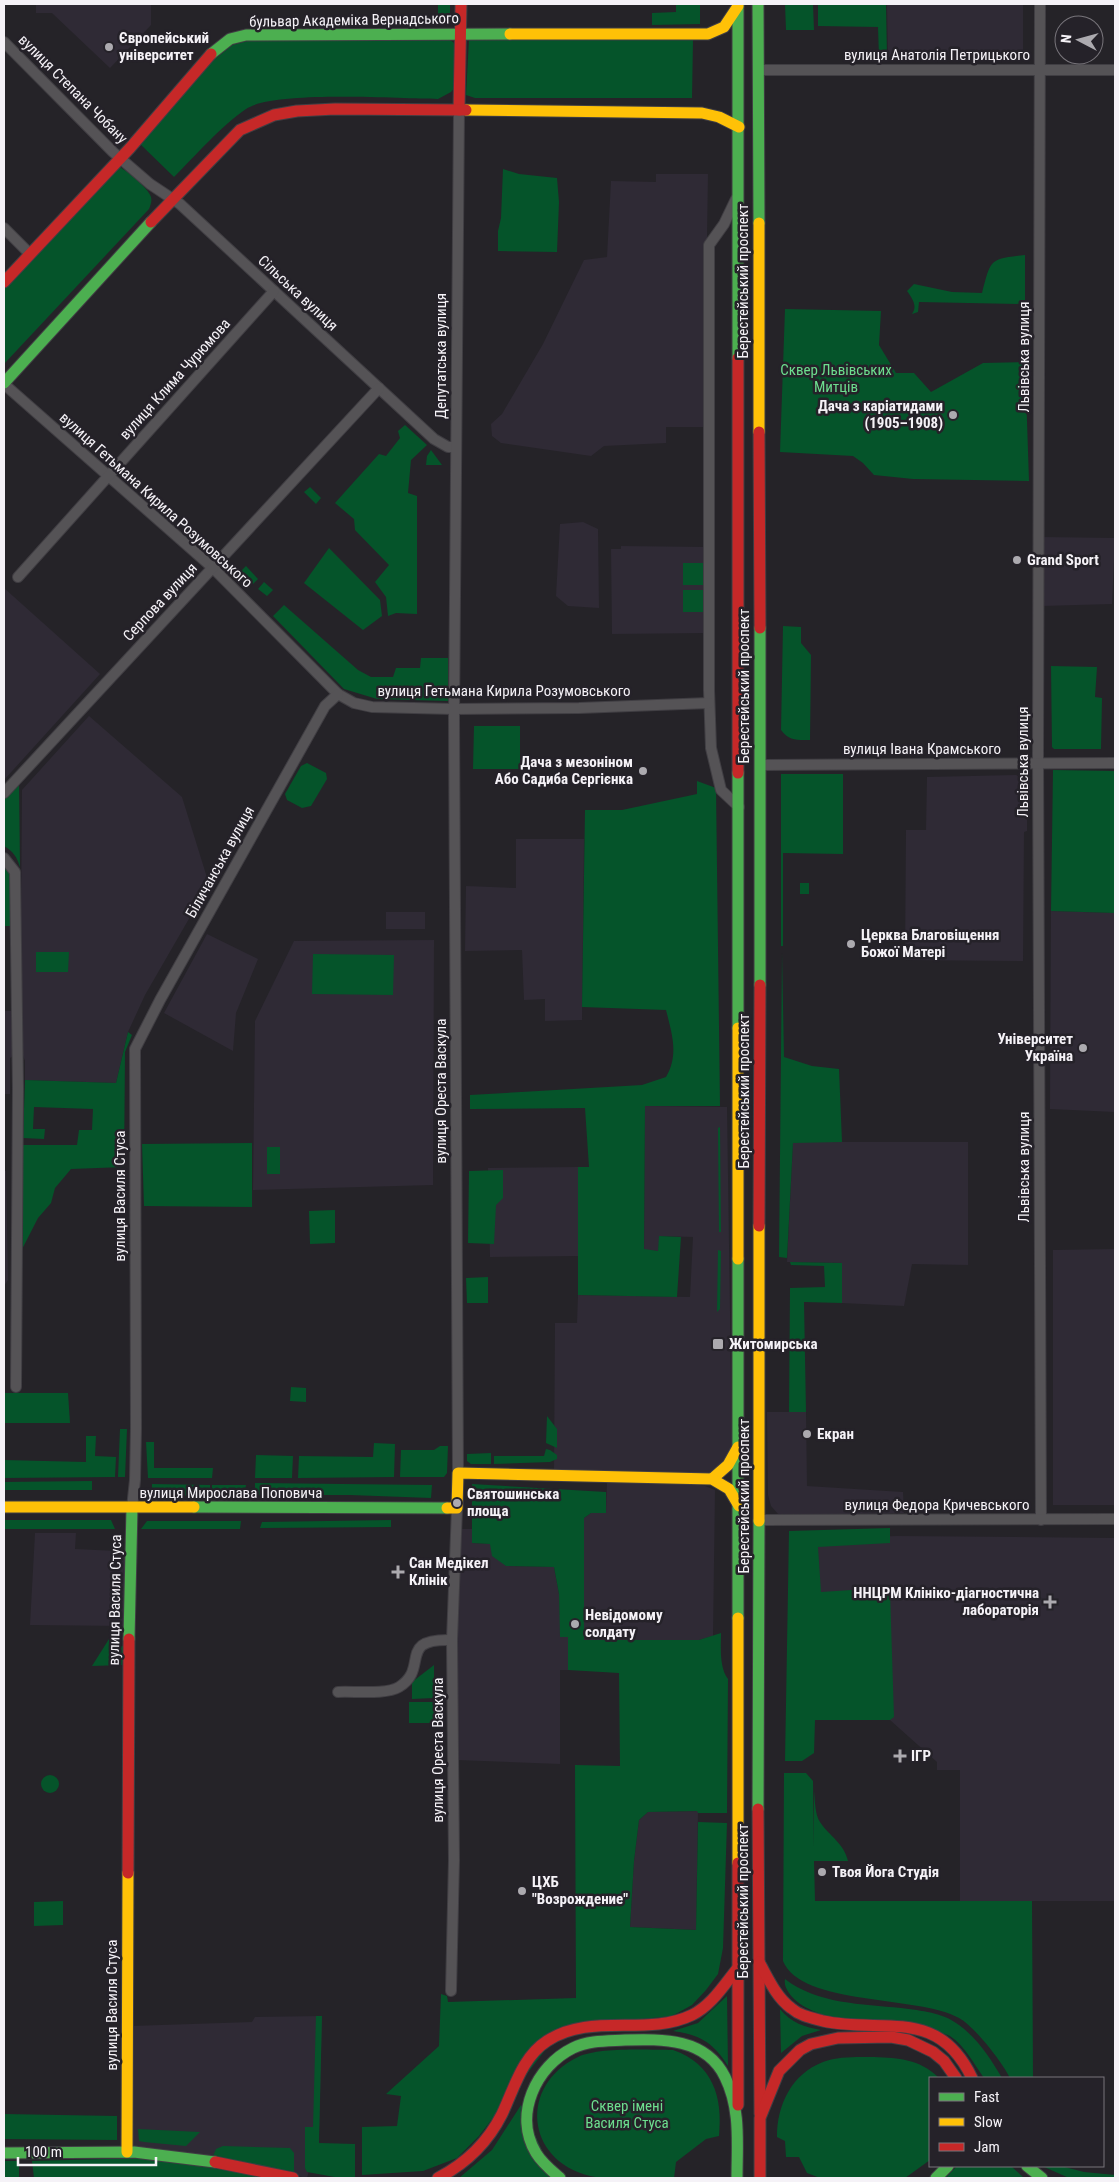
<svg xmlns="http://www.w3.org/2000/svg" width="1119" height="2182" viewBox="0 0 1119 2182" font-family="'Roboto Condensed',sans-serif">
<style>
.built{fill:#2f2a35}
.green{fill:#05542a}
.lines{fill:none;stroke-linecap:round;stroke-linejoin:round}
.street-casing{stroke:#403e43;stroke-width:12}
.fast-casing{stroke:#403e43;stroke-width:13}
.slow-casing{stroke:#403e43;stroke-width:13}
.jam-casing{stroke:#403e43;stroke-width:13}
.street{stroke:#555356;stroke-width:10}
.fast{stroke:#4caf50;stroke-width:11}
.slow{stroke:#ffc107;stroke-width:11}
.jam{stroke:#c62828;stroke-width:11}
.poi-dot{fill:#acaaaf;stroke:#252229;stroke-width:2}
.labels{text-anchor:middle;dominant-baseline:central;stroke-width:5;stroke-linejoin:round;paint-order:stroke}
.street-label{font-size:15px;fill:#f5f2f7;stroke:#252229}
.poi-label{font-size:15px;font-weight:bold;fill:#f5f2f7;stroke:#252229;text-anchor:start}
.park-label{font-size:15px;fill:#6ddf8f;stroke:#252229}
</style>
<rect width="100%" height="100%" fill="#252328"/>
<g class="built">
<path d="M36,4H151V25L110,68L52,13H36Z"/>
<path d="M887,4H1023V56L888,57Z"/>
<path d="M656,174H708L704,427H666V443L604,446L591,456L501,443L492,436L491,424L502,414L543,344L584,260L607,257L611,181L656,182Z"/>
<path d="M583,522L598,529L599,608L568,606L556,596L560,524Z"/>
<path d="M1042,537L1115,538L1112,604L1042,606Z"/>
<path d="M621,546L706,547L707,633L612,634L611,549H621Z"/>
<path d="M4,588L100,674L4,780Z"/>
<path d="M89,716L182,797L209,884L145,995L128,1032L116,1083L25,1080V1061L20,1047L22,790Z"/>
<path d="M1016,775L1027,781V831L1024,832L1023,961L905,960L906,830H926L927,777Z"/>
<path d="M516,839H584L582,1020L545,1021V999L524,1000L522,950L465,951L466,886L516,888Z"/>
<path d="M1051,911L1115,913V1112L1050,1109Z"/>
<rect x="386" y="912" width="39" height="17"/>
<path d="M207,934L258,959L236,1013L233,1051L164,1013Z"/>
<path d="M434,940L433,1185L253,1190L255,1021L294,941Z"/>
<path d="M4,1011H13V1056L10,1058V1094H4Z"/>
<path d="M645,1106L727,1107L732,1448L715,1474L554,1471L555,1323H577L578,1295L690,1297L693,1237L660,1236L658,1251L644,1250Z"/>
<path d="M793,1142H968V1265L912,1264L904,1306L842,1303V1263L787,1262Z"/>
<path d="M578,1167V1256L490,1257L488,1168Z"/>
<path d="M4,1171H6L8,1280L4,1286Z"/>
<path d="M1115,1249V1505H1053V1250Z"/>
<path d="M767,1412H806L807,1486L903,1492L904,1513L779,1515L771,1506L768,1495Z"/>
<path d="M607,1482L684,1483L705,1486L715,1490L713,1636L699,1640H584V1518L591,1513H606Z"/>
<path d="M461,1529H472V1543L491,1544L506,1566L554,1567L559,1594L561,1637H568V1670H560V1764L456,1760L455,1665Z"/>
<path d="M35,1533H76L75,1549L117,1551L127,1554L126,1626L30,1625Z"/>
<path d="M897,1536L1115,1538V1901H960V1770H937V1762L890,1720H815L812,1539Z"/>
<path d="M698,1811L696,1930L630,1927L634,1861L639,1820L648,1812Z"/>
<path d="M322,2016L319,2135L307,2178L225,2161L130,2146L131,2026L252,2022L255,2017Z"/>
</g>
<g class="green">
<path d="M438,4H450V21L418,22V17H438Z"/>
<path d="M676,4H700V24L652,25V13L676,12Z"/>
<path d="M785,4H813L814,30H786Z"/>
<path d="M818,4H886L887,57H879L878,27L818,26Z"/>
<path d="M257,38H447L453,42L456,47L455,87L451,92L438,99C400,99 273,90 246,109C222,125 195,156 174,177L137,141L195,75L232,45Z"/>
<path d="M469,39L693,40L692,98H475L466,95Z"/>
<path d="M117,166C126,169 148,188 151,197C152,201 151,204 149,209L4,364V285Z"/>
<path d="M503,169L519,174L557,178L559,202L557,252L498,251V231L501,218Z"/>
<path d="M1025,255V361L1029,481L913,479L874,475L863,463L853,456L780,452L785,309L881,311L879,345L896,373H914L931,392L983,363L1024,362V304L919,302L918,312L912,314C918,306 912,298 907,291L914,284L952,292L982,293C991,259 989,259 1025,255Z"/>
<path d="M405,425L427,445L411,460L408,493L417,496V614L396,613L388,616L386,597L375,582L389,565L355,530L354,519L335,503L379,454L386,456L400,438L398,431Z"/>
<path d="M431,450L442,465H426L427,456Z"/>
<path d="M310,487L321,498L316,504L304,492Z"/>
<path d="M329,548L380,600L382,616L363,630L304,583Z"/>
<rect x="683" y="563" width="22" height="22"/>
<path d="M246,566L258,579L253,584L240,572Z"/>
<path d="M264,582L273,590L267,596L258,589Z"/>
<rect x="683" y="590" width="21" height="22"/>
<path d="M284,605L358,670L371,677H393L396,668H420L421,658H448V701L377,699L344,689L273,616Z"/>
<path d="M783,626L801,627V643L811,655L810,740C797,740 789,741 781,730Z"/>
<path d="M1051,666L1097,667L1095,697L1102,698L1101,749H1054L1052,747Z"/>
<path d="M474,726H520V769H473Z"/>
<path d="M307,763L326,773L327,779L311,806L302,808L287,800L285,794L301,766Z"/>
<path d="M1053,770L1115,771V913L1051,911Z"/>
<path d="M781,774H843V854L783,853V946H781Z"/>
<path d="M19,781L20,867C17,857 13,851 4,846V798Z"/>
<path d="M697,781L716,788L720,1106H645L644,1249L658,1251L659,1236L681,1237L677,1297L578,1295V1167H589L585,1108L470,1109V1095L642,1085L666,1077C679,1055 672,1034 666,1010L582,1007L585,810H622L697,794Z"/>
<path d="M4,864L12,873L10,926H4Z"/>
<rect x="800" y="883" width="9" height="11"/>
<path d="M36,952H69L68,972H36Z"/>
<path d="M782,953L784,1057L812,1066L839,1069L842,1142L793,1143L787,1258L779,1257Z"/>
<path d="M313,954L394,955L393,995L312,994Z"/>
<path d="M128,1032L132,1035L125,1052L124,1167L71,1169L55,1188L51,1203L38,1218L17,1259L23,1145H77L79,1130H92L93,1109L34,1107L33,1129H45L44,1139L23,1138L25,1080L116,1083Z"/>
<path d="M720,1127L721,1232H719L718,1128Z"/>
<path d="M252,1143V1207L144,1206L142,1144Z"/>
<rect x="267" y="1147" width="13" height="27"/>
<path d="M503,1170V1198L496,1205L494,1244L468,1243L469,1171Z"/>
<path d="M335,1210V1243L310,1244L309,1211Z"/>
<path d="M718,1250L721,1251L720,1309L717,1312Z"/>
<path d="M790,1262L842,1263V1303L804,1302L806,1412H789L790,1288L825,1287L824,1266L791,1265Z"/>
<path d="M488,1277V1303H467L466,1278Z"/>
<path d="M291,1387L306,1388V1402L290,1401Z"/>
<path d="M4,1393H68L70,1423H4Z"/>
<path d="M547,1416L557,1429V1448L546,1443Z"/>
<path d="M120,1429H127L125,1477H118Z"/>
<path d="M86,1436H96L95,1456L116,1457L115,1477L4,1478V1460L86,1462Z"/>
<path d="M146,1442H154V1468H213L212,1478H148Z"/>
<path d="M374,1443L395,1444L394,1477L298,1478L299,1456L373,1457Z"/>
<path d="M440,1446H448L447,1473L444,1477H400L401,1450H434Z"/>
<path d="M546,1449L550,1450L557,1455V1459L550,1462L494,1464V1456H544Z"/>
<path d="M491,1453V1464H471L467,1461V1454Z"/>
<path d="M256,1455L293,1456L292,1478H255Z"/>
<path d="M92,1481V1490H4V1482Z"/>
<path d="M255,1483L432,1485L431,1498L350,1495H255Z"/>
<path d="M152,1484L210,1485V1496L152,1495Z"/>
<path d="M472,1484L606,1492V1513H591L584,1518V1640H699L721,1633C721,1647 719,1667 728,1679L727,1813H698L697,1811L648,1812L639,1820L634,1861L630,1927L696,1930L698,1822L727,1823L723,1948L718,1974L706,1990L692,2005L672,2016L563,2027L479,2136L457,2158L423,2171L362,2175V2127L397,2126L401,2096L386,2094L439,2046L441,1994L447,1996L448,2002L576,1998L575,1765L620,1766L619,1673L568,1670V1637H560L559,1594L554,1567L506,1566L492,1556L490,1544L472,1543Z"/>
<path d="M212,1485H246L245,1491L239,1496H212Z"/>
<path d="M4,1520H111L115,1529H4Z"/>
<path d="M391,1520V1527L260,1528L262,1522Z"/>
<path d="M147,1521H241L240,1529H141Z"/>
<path d="M890,1528V1543L818,1547L821,1592L882,1588L890,1591L894,1717L890,1720H815L814,1753L802,1761H785L789,1531Z"/>
<path d="M109,1639V1646H126L122,1665L92,1666Z"/>
<path d="M434,1665V1698L412,1699V1682Z"/>
<rect x="409" y="1702" width="31" height="21"/>
<path d="M784,1773H806L813,1781L814,1848V1791C815,1800 815,1815 820,1822C829,1836 844,1843 848,1861H814L815,1901H1032L1033,2078H1010C1003,2063 974,2026 959,2018C918,1995 801,2006 783,1961Z"/>
<circle cx="50" cy="1784" r="9"/>
<path d="M63,1901V1925L34,1926V1902Z"/>
<path d="M785,1979C817,2004 862,2004 901,2008C922,2011 942,2012 959,2025C977,2038 991,2059 1002,2078H984C974,2064 965,2046 950,2036C943,2032 928,2032 920,2031C885,2026 809,2023 789,1993C786,1988 784,1985 785,1979Z"/>
<path d="M727,1996L728,2066C713,2042 700,2035 673,2031L698,2023Z"/>
<path d="M780,2009C791,2023 805,2027 821,2030L802,2036L781,2053Z"/>
<path d="M316,2016H322L319,2143L355,2144V2178H340L307,2172L305,2168V2127H313Z"/>
<path d="M673,2050C713,2064 723,2097 719,2136L706,2139L676,2162L674,2178C648,2178 615,2182 590,2176C525,2160 519,2085 578,2057C599,2047 649,2050 673,2050Z"/>
<path d="M874,2057C899,2058 919,2059 938,2077L939,2078H930V2160L905,2178H820L807,2173L799,2157H786L785,2141L777,2137C777,2104 792,2074 823,2062C839,2056 858,2057 874,2057Z"/>
<path d="M521,2105L555,2178H459L492,2150Z"/>
<path d="M4,2114L117,2116V2140L4,2139Z"/>
<path d="M138,2129L200,2132L186,2146L144,2142L139,2141Z"/>
<path d="M223,2146L290,2148L294,2153V2172L213,2156L216,2149Z"/>
<path d="M143,2158L221,2164L284,2178H34L32,2161Z"/>
<rect x="4" y="2161" width="15" height="17"/>
<path d="M957,2166H1011L1023,2177L945,2178Z"/>
<path d="M1042,2166H1061L1084,2172L1115,2175V2178H1069Z"/>
</g>
<g class="lines">
<defs>
<g id="street">
<path d="M1040,4L1038,754L1041,1520"/>
<path d="M4,42L113,152L150,184L180,204L434,439L448,447H456"/>
<path d="M758,70H1115"/>
<path d="M736,199L724,224L709,245V690L711,748L721,790L739,807"/>
<path d="M4,228L30,254"/>
<path d="M4,384L213,568L338,694L354,703L372,707L454,709L579,708L709,703"/>
<path d="M18,577L274,291"/>
<path d="M760,765L1115,763"/>
<path d="M4,793L379,388"/>
<path d="M4,858L15,872L18,1088L16,1387"/>
<path d="M458,1473L454,718L459,110"/>
<path d="M132,1508L135,1480L136,1428L135,1049L160,1000L325,706L338,694"/>
<path d="M759,1520L1115,1519"/>
<path d="M338,1692C354,1691 386,1695 399,1687C430,1668 396,1638 452,1640"/>
<path d="M451,1991L454,1860L452,1640L457,1508"/>
</g>
<g id="fast">
<path d="M738,4V358"/>
<path d="M758,4L759,223"/>
<path d="M211,54L230,39L246,35L510,34"/>
<path d="M4,383L151,222"/>
<path d="M738,773V1028"/>
<path d="M760,985V628"/>
<path d="M738,1259V1618"/>
<path d="M194,1507L447,1508"/>
<path d="M129,1639L132,1508"/>
<path d="M758,1809L759,1521"/>
<path d="M4,2153L134,2152L215,2162"/>
<path d="M1027,2166L1042,2178"/>
<path d="M560,2178C552,2171 542,2163 536,2153C513,2115 536,2066 573,2048C589,2040 608,2041 625,2040C663,2039 706,2038 725,2077C741,2109 737,2144 737,2178"/>
<path d="M936,2178L948,2166"/>
</g>
<g id="slow">
<path d="M510,34H708L724,27L738,6"/>
<path d="M466,110L702,113L719,117L739,127"/>
<path d="M759,223V432"/>
<path d="M738,1028V1259"/>
<path d="M712,1479L728,1465L738,1447"/>
<path d="M4,1507H194"/>
<path d="M447,1508H457L458,1473L712,1479L729,1489L739,1506"/>
<path d="M759,1521V1226"/>
<path d="M738,1618V1863"/>
<path d="M127,2152L128,1873"/>
</g>
<g id="jam">
<path d="M459,110L461,4"/>
<path d="M151,222L240,130L274,115L297,111L335,109L466,110"/>
<path d="M4,282L130,148L211,54"/>
<path d="M738,358V773"/>
<path d="M759,432L760,628"/>
<path d="M759,1226L760,985"/>
<path d="M758,1809L760,2114"/>
<path d="M738,1863V2105"/>
<path d="M128,1873L129,1639"/>
<path d="M759,1962C768,1978 776,1997 791,2008C800,2016 812,2018 823,2021C883,2034 938,2006 972,2078"/>
<path d="M215,2162L293,2178"/>
<path d="M438,2178C465,2164 488,2142 502,2114C514,2089 522,2057 547,2041C591,2012 646,2037 692,2015C711,2006 724,1985 737,1969"/>
<path d="M760,2178V2118L779,2071L800,2050L811,2044L838,2038L891,2037L908,2040L933,2052L944,2061L956,2078"/>
</g>
</defs>
<use href="#street" class="street-casing"/>
<use href="#fast" class="fast-casing"/>
<use href="#slow" class="slow-casing"/>
<use href="#jam" class="jam-casing"/>
<use href="#street" class="street"/>
<use href="#fast" class="fast"/>
<use href="#slow" class="slow"/>
<use href="#jam" class="jam"/>
</g>
<g class="poi-dot">
<circle cx="109" cy="47" r="5"/>
<circle cx="953" cy="415" r="5"/>
<circle cx="1017" cy="560" r="5"/>
<circle cx="643" cy="771" r="5"/>
<circle cx="851" cy="944" r="5"/>
<circle cx="1083" cy="1048" r="5"/>
<rect x="712" y="1338" width="12" height="12" rx="2.5"/>
<circle cx="807" cy="1434" r="5"/>
<circle cx="457" cy="1503" r="5"/>
<path d="M395.5 1564.5h5v5h5v5h-5v5h-5v-5h-5v-5h5z"/>
<path d="M1047.5 1594.5h5v5h5v5h-5v5h-5v-5h-5v-5h5z"/>
<circle cx="575" cy="1624" r="5"/>
<path d="M897.5 1748.5h5v5h5v5h-5v5h-5v-5h-5v-5h5z"/>
<circle cx="822" cy="1872" r="5"/>
<circle cx="522" cy="1891" r="5"/>
</g>
<g class="labels">
<g class="street-label">
<text transform="translate(354 20) rotate(-1)">бульвар Академіка Вернадського</text>
<text x="937" y="55">вулиця Анатолія Петрицького</text>
<text transform="translate(73 89) rotate(45)">вулиця Степана Чобану</text>
<text transform="translate(743 281) rotate(-90)">Берестейський проспект</text>
<text transform="translate(298 293) rotate(43)">Сільська вулиця</text>
<text transform="translate(441 356) rotate(-90)">Депутатська вулиця</text>
<text transform="translate(1024 357) rotate(-90)">Львівська вулиця</text>
<text transform="translate(175 379) rotate(-48)">вулиця Клима Чурюмова</text>
<text transform="translate(156 500) rotate(42)">вулиця Гетьмана Кирила Розумовського</text>
<text transform="translate(160 602) rotate(-47)">Серпова вулиця</text>
<text transform="translate(744 686) rotate(-90)">Берестейський проспект</text>
<text x="504" y="691">вулиця Гетьмана Кирила Розумовського</text>
<text x="922" y="749">вулиця Івана Крамського</text>
<text transform="translate(1023 762) rotate(-90)">Львівська вулиця</text>
<text transform="translate(220 862) rotate(-61)">Біличанська вулиця</text>
<text transform="translate(441 1091) rotate(-90)">вулиця Ореста Васкула</text>
<text transform="translate(744 1091) rotate(-90)">Берестейський проспект</text>
<text transform="translate(1024 1167) rotate(-90)">Львівська вулиця</text>
<text transform="translate(120 1196) rotate(-90)">вулиця Василя Стуса</text>
<text x="231" y="1493">вулиця Мирослава Поповича</text>
<text transform="translate(744 1496) rotate(-90)">Берестейський проспект</text>
<text x="937" y="1505">вулиця Федора Кричевського</text>
<text transform="translate(115 1600) rotate(-89)">вулиця Василя Стуса</text>
<text transform="translate(438 1750) rotate(-90)">вулиця Ореста Васкула</text>
<text transform="translate(743 1901) rotate(-90)">Берестейський проспект</text>
<text transform="translate(112 2005) rotate(-90)">вулиця Василя Стуса</text>
</g>
<g class="poi-label">
<text x="119" y="38">Європейський<tspan x="119" dy="17">університет</tspan></text>
<text x="943" y="406" text-anchor="end">Дача з каріатидами<tspan x="943" dy="17">(1905–1908)</tspan></text>
<text x="1027" y="560">Grand Sport</text>
<text x="633" y="762" text-anchor="end">Дача з мезоніном<tspan x="633" dy="17">Або Садиба Сергієнка</tspan></text>
<text x="861" y="935">Церква Благовіщення<tspan x="861" dy="17">Божої Матері</tspan></text>
<text x="1073" y="1039" text-anchor="end">Університет<tspan x="1073" dy="17">Україна</tspan></text>
<text x="729" y="1344">Житомирська</text>
<text x="817" y="1434">Екран</text>
<text x="467" y="1494">Святошинська<tspan x="467" dy="17">площа</tspan></text>
<text x="409" y="1563">Сан Медікел<tspan x="409" dy="17">Клінік</tspan></text>
<text x="1039" y="1593" text-anchor="end">ННЦРМ Клініко-діагностична<tspan x="1039" dy="17">лабораторія</tspan></text>
<text x="585" y="1615">Невідомому<tspan x="585" dy="17">солдату</tspan></text>
<text x="911" y="1756">ІГР</text>
<text x="832" y="1872">Твоя Йога Студiя</text>
<text x="532" y="1882">ЦХБ<tspan x="532" dy="17">"Возрождение"</tspan></text>
</g>
<g class="park-label">
<text x="836" y="370">Сквер Львівських<tspan x="836" dy="17">Митців</tspan></text>
<text x="627" y="2106">Сквер імені<tspan x="627" dy="17">Василя Стуса</tspan></text>
</g>
</g>
<rect width="1119" height="2182" fill="none" stroke="#f5f2f7" stroke-width="10"/>
<rect x="929" y="2077" width="175" height="90" fill="#252229" stroke="#78757b"/>
<rect x="939" y="2093" width="25" height="8" fill="#4caf50" stroke="#78757b"/>
<text x="974" y="2102" font-size="15" fill="#f5f2f7">Fast</text>
<rect x="939" y="2118" width="25" height="8" fill="#ffc107" stroke="#78757b"/>
<text x="974" y="2127" font-size="15" fill="#f5f2f7">Slow</text>
<rect x="939" y="2143" width="25" height="8" fill="#c62828" stroke="#78757b"/>
<text x="974" y="2152" font-size="15" fill="#f5f2f7">Jam</text>
<g transform="translate(1079 40) rotate(276)"><circle r="24" fill="#252229" stroke="#78757b"/>
<path d="M0-4L9 19L0 12L-9 19Z" fill="#acaaaf"/>
<text y="-8" font-size="14" font-weight="bold" text-anchor="middle" fill="#f5f2f7">N</text>
</g>
<path d="M18 2157v8h138v-8" fill="none" stroke="#f5f2f7" stroke-width="2.5"/>
<text x="25" y="2157" font-size="15" fill="#f5f2f7" stroke="#252229" stroke-width="4" paint-order="stroke">100 m</text>
</svg>
